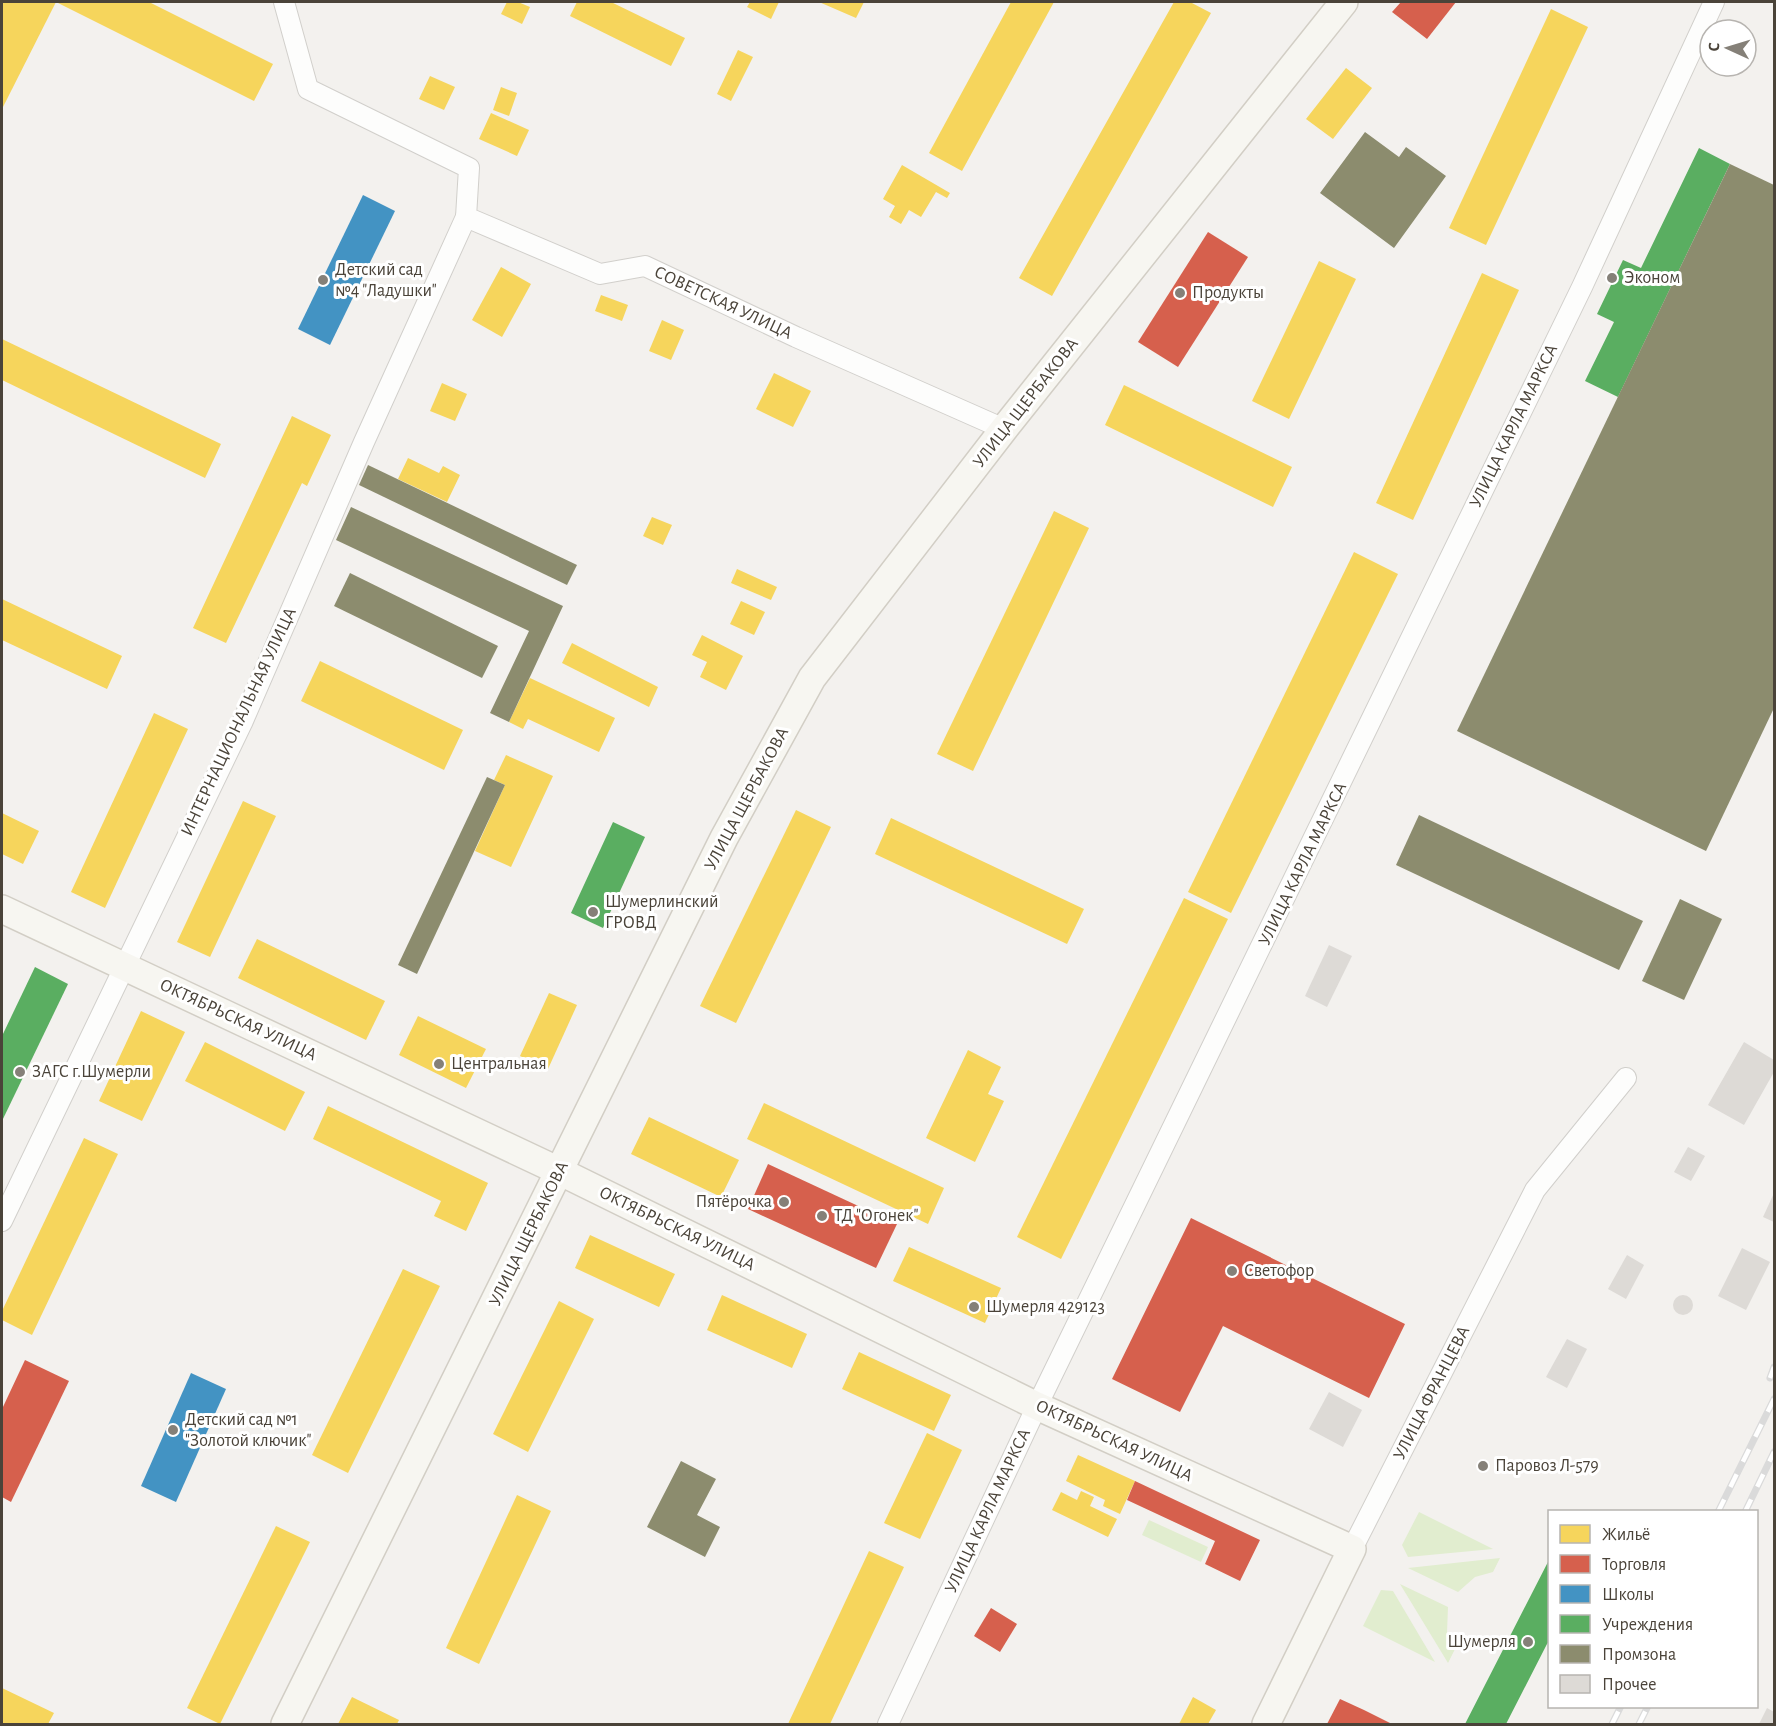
<svg xmlns="http://www.w3.org/2000/svg" width="1776" height="1726" viewBox="0 0 1776 1726" font-family="'Alegreya Sans',sans-serif">
<style>
.green{fill:#e1edcf}
.homes{fill:#f6d55c}
.shops{fill:#d6604d}
.schools{fill:#4393c3}
.public{fill:#5aae61}
.industry{fill:#8c8c6e}
.building{fill:#dddad6}
.lines{fill:none;stroke-linecap:round;stroke-linejoin:round}
.minor-casing{stroke:#d1cfcb;stroke-width:22}
.secondary-casing{stroke:#d2cec5;stroke-width:30}
.minor{stroke:#fdfdfc;stroke-width:20}
.secondary{stroke:#f7f6f1;stroke-width:27}
.rail-casing{stroke:#dadada;stroke-width:7}
.rail{stroke:#fff;stroke-width:4.5;stroke-dasharray:14;stroke-linecap:butt}
.poi-dot{fill:#858078;stroke:#fff;stroke-width:2}
.labels{text-anchor:middle;dominant-baseline:central;stroke-width:6;stroke-linejoin:round;paint-order:stroke}
.poi-label{font-size:18px;fill:#4a4339;stroke:#fff;text-anchor:start}
.street-label{font-size:18px;fill:#4a4339;stroke:#fff}
</style>
<rect width="100%" height="100%" fill="#f3f1ee"/>
<g class="green">
<path d="M1419,1512L1493,1549L1408,1557L1402,1545Z"/>
<path d="M1149,1520L1208,1547L1201,1562L1142,1535Z"/>
<path d="M1500,1558L1493,1572L1475,1577L1458,1592L1408,1568Z"/>
<path d="M1400,1584L1448,1607L1447,1633L1455,1649L1448,1663Z"/>
<path d="M1381,1590L1393,1591L1435,1662L1363,1626Z"/>
</g>
<g class="homes">
<path d="M3,2H56L2,109V5Z"/>
<path d="M56,2H149L273,64L254,101Z"/>
<path d="M507,2H518L530,7L522,24L501,14Z"/>
<path d="M577,2H611L685,38L671,66L570,16Z"/>
<path d="M750,2H779L771,19L747,7Z"/>
<path d="M819,2H864L856,18Z"/>
<path d="M1011,2H1054L962,171L929,153Z"/>
<path d="M1174,2H1190L1211,13L1052,296L1019,278Z"/>
<path d="M1551,9L1588,27L1486,245L1449,228Z"/>
<path d="M738,50L753,57L731,101L717,94Z"/>
<path d="M1346,68L1372,88L1333,139L1306,119Z"/>
<path d="M430,76L455,87L444,110L419,99Z"/>
<path d="M501,87L517,93L509,116L493,110Z"/>
<path d="M491,113L529,130L517,156L479,139Z"/>
<path d="M902,165L950,193L947,198L936,192L921,217L909,210L901,224L889,217L895,206L883,199Z"/>
<path d="M1319,261L1356,279L1289,419L1252,401Z"/>
<path d="M501,267L531,284L502,337L472,320Z"/>
<path d="M1482,273L1519,290L1413,520L1376,503Z"/>
<path d="M601,295L628,305L622,321L595,311Z"/>
<path d="M662,320L684,330L671,360L649,351Z"/>
<path d="M2,339L221,444L205,478L2,380Z"/>
<path d="M774,373L811,391L793,427L756,409Z"/>
<path d="M442,383L467,394L455,421L430,411Z"/>
<path d="M1124,385L1292,467L1273,507L1105,425Z"/>
<path d="M292,416L331,435L307,486L302,483L226,643L193,628Z"/>
<path d="M408,458L439,473L443,466L460,475L447,502L398,479Z"/>
<path d="M1054,511L1089,528L973,771L937,754Z"/>
<path d="M652,517L672,525L663,545L643,536Z"/>
<path d="M1354,552L1398,574L1231,913L1188,892Z"/>
<path d="M737,569L777,587L771,600L731,583Z"/>
<path d="M2,599L122,656L107,689L2,640Z"/>
<path d="M741,601L765,612L754,635L730,624Z"/>
<path d="M702,635L743,656L726,690L700,677L707,662L692,655Z"/>
<path d="M572,643L658,687L649,707L562,663Z"/>
<path d="M320,661L463,730L444,770L301,701Z"/>
<path d="M530,678L615,718L599,752L528,719L523,729L509,722Z"/>
<path d="M154,713L188,729L105,908L71,892Z"/>
<path d="M506,755L553,776L511,867L475,851L505,785L494,780Z"/>
<path d="M243,801L276,816L210,957L177,942Z"/>
<path d="M796,810L831,827L736,1023L700,1006Z"/>
<path d="M2,813L39,831L23,864L2,854Z"/>
<path d="M891,818L1084,909L1067,944L875,854Z"/>
<path d="M1184,898L1228,919L1061,1259L1017,1237Z"/>
<path d="M257,939L385,1001L366,1040L238,978Z"/>
<path d="M549,993L577,1005L548,1069L520,1056Z"/>
<path d="M141,1011L185,1032L142,1121L99,1101Z"/>
<path d="M418,1016L486,1049L466,1088L399,1055Z"/>
<path d="M205,1042L305,1092L285,1131L185,1081Z"/>
<path d="M968,1050L1001,1067L988,1094L1004,1101L975,1162L926,1138Z"/>
<path d="M764,1103L944,1188L928,1224L747,1139Z"/>
<path d="M328,1106L488,1183L466,1231L434,1216L441,1201L313,1139Z"/>
<path d="M649,1117L739,1160L721,1197L631,1154Z"/>
<path d="M84,1138L118,1154L32,1335L2,1320V1311Z"/>
<path d="M590,1235L675,1274L659,1307L575,1268Z"/>
<path d="M909,1247L1001,1288L985,1323L893,1281Z"/>
<path d="M403,1269L440,1286L348,1473L312,1455Z"/>
<path d="M722,1295L807,1334L792,1368L707,1330Z"/>
<path d="M559,1301L594,1319L528,1452L493,1434Z"/>
<path d="M859,1352L951,1395L934,1431L842,1389Z"/>
<path d="M927,1433L962,1450L920,1539L884,1523Z"/>
<path d="M1078,1455L1135,1481L1120,1514L1103,1506L1105,1500L1066,1481Z"/>
<path d="M1081,1491L1094,1497L1090,1506L1117,1519L1108,1537L1052,1510L1061,1492L1077,1500Z"/>
<path d="M517,1495L551,1511L479,1664L446,1648Z"/>
<path d="M276,1526L310,1542L220,1724L187,1708Z"/>
<path d="M869,1551L904,1567L830,1724H788Z"/>
<path d="M2,1688L54,1713L48,1724H2Z"/>
<path d="M352,1697L399,1720L397,1724H338Z"/>
<path d="M1193,1697L1216,1710L1208,1724H1179Z"/>
</g>
<g class="shops">
<path d="M1401,2H1456L1427,39L1392,12Z"/>
<path d="M1208,232L1248,257L1178,367L1138,342Z"/>
<path d="M768,1164L897,1224L876,1268L748,1209Z"/>
<path d="M1191,1218L1405,1324L1369,1398L1223,1326L1180,1412L1112,1379Z"/>
<path d="M25,1360L69,1381L11,1502L2,1497V1409Z"/>
<path d="M1135,1481L1260,1540L1240,1581L1205,1564L1215,1541L1127,1500Z"/>
<path d="M991,1608L1017,1624L1000,1652L974,1636Z"/>
<path d="M1340,1699L1364,1710L1392,1724H1327Z"/>
</g>
<g class="schools">
<path d="M363,195L395,211L330,345L298,329Z"/>
<path d="M191,1373L226,1389L176,1502L141,1486Z"/>
</g>
<g class="public">
<path d="M1699,148L1730,164L1618,397L1585,381L1614,322L1597,314L1623,260L1641,268Z"/>
<path d="M613,822L645,837L603,928L571,913Z"/>
<path d="M35,967L68,984L2,1121V1036Z"/>
<path d="M1550,1558V1640L1547,1644L1506,1724H1465Z"/>
</g>
<g class="industry">
<path d="M1365,132L1399,157L1406,147L1446,176L1394,248L1320,193Z"/>
<path d="M1730,164L1774,185V708L1706,851L1457,731Z"/>
<path d="M368,465L577,565L567,585L359,485Z"/>
<path d="M351,507L563,606L509,722L490,713L529,631L336,540Z"/>
<path d="M350,573L498,646L482,678L334,606Z"/>
<path d="M487,777L505,785L417,974L398,965Z"/>
<path d="M1419,815L1643,921L1619,970L1396,865Z"/>
<path d="M1680,899L1722,919L1684,1000L1642,981Z"/>
<path d="M681,1461L716,1479L697,1515L720,1527L705,1557L647,1527Z"/>
</g>
<g class="building">
<path d="M1329,945L1352,956L1327,1007L1305,996Z"/>
<path d="M1744,1042L1774,1060V1072L1744,1125L1708,1105Z"/>
<path d="M1688,1147L1705,1156L1691,1181L1674,1172Z"/>
<path d="M1774,1193V1222L1763,1217Z"/>
<path d="M1742,1248L1770,1262L1746,1310L1718,1296Z"/>
<path d="M1627,1255L1644,1265L1626,1299L1608,1289Z"/>
<circle cx="1683" cy="1305" r="10"/>
<path d="M1567,1339L1587,1349L1567,1388L1546,1377Z"/>
<path d="M1329,1392L1362,1410L1343,1447L1309,1429Z"/>
<path d="M1767,1708L1774,1712V1724H1759Z"/>
</g>
<g class="lines">
<defs>
<g id="minor">
<path d="M284,2L308,89L469,168L466,217L600,274L645,266L796,337L1004,429"/>
<path d="M2,1221L242,723L364,442L466,217"/>
<path d="M1352,1549L1535,1190L1626,1078"/>
<path d="M888,1724L1037,1406L1582,287L1714,2"/>
</g>
<g id="secondary">
<path d="M2,909L559,1171L1037,1406L1352,1549L1266,1724"/>
<path d="M285,1724L724,838L812,678L1004,429L1344,2"/>
</g>
</defs>
<use href="#minor" class="minor-casing"/>
<use href="#secondary" class="secondary-casing"/>
<use href="#minor" class="minor"/>
<use href="#secondary" class="secondary"/>
<defs>
<g id="rail">
<path d="M1770,1378L1774,1367"/>
<path d="M1718,1512L1774,1399"/>
<path d="M1745,1512L1774,1452"/>
<path d="M1612,1724L1621,1706"/>
<path d="M1639,1724L1648,1706"/>
</g>
</defs>
<use href="#rail" class="rail-casing"/>
<use href="#rail" class="rail"/>
</g>
<g class="poi-dot">
<circle cx="1612" cy="278" r="6"/>
<circle cx="323" cy="280" r="6"/>
<circle cx="1180" cy="293" r="6"/>
<circle cx="593" cy="912" r="6"/>
<circle cx="439" cy="1064" r="6"/>
<circle cx="20" cy="1072" r="6"/>
<circle cx="784" cy="1202" r="6"/>
<circle cx="822" cy="1216" r="6"/>
<circle cx="1232" cy="1271" r="6"/>
<circle cx="974" cy="1307" r="6"/>
<circle cx="173" cy="1430" r="6"/>
<circle cx="1483" cy="1466" r="6"/>
<circle cx="1528" cy="1642" r="6"/>
</g>
<g class="labels">
<g class="poi-label">
<text x="335" y="270">Детский сад<tspan x="335" dy="21">№4 "Ладушки"</tspan></text>
<text x="1624" y="278">Эконом</text>
<text x="1192" y="293">Продукты</text>
<text x="605" y="902">Шумерлинский<tspan x="605" dy="21">ГРОВД</tspan></text>
<text x="451" y="1064">Центральная</text>
<text x="32" y="1072">ЗАГС г.Шумерли</text>
<text x="772" y="1202" text-anchor="end">Пятёрочка</text>
<text x="834" y="1216">ТД "Огонек"</text>
<text x="1244" y="1271">Светофор</text>
<text x="986" y="1307">Шумерля 429123</text>
<text x="185" y="1420">Детский сад №1<tspan x="185" dy="21">"Золотой ключик"</tspan></text>
<text x="1495" y="1466">Паровоз Л-579</text>
<text x="1516" y="1642" text-anchor="end">Шумерля</text>
</g>
<g class="street-label">
<text transform="translate(723 303) rotate(25)">СОВЕТСКАЯ УЛИЦА</text>
<text transform="translate(1026 403) rotate(-52)">УЛИЦА ЩЕРБАКОВА</text>
<text transform="translate(1514 426) rotate(-64)">УЛИЦА КАРЛА МАРКСА</text>
<text transform="translate(239 722) rotate(-65)">ИНТЕРНАЦИОНАЛЬНАЯ УЛИЦА</text>
<text transform="translate(747 799) rotate(-62)">УЛИЦА ЩЕРБАКОВА</text>
<text transform="translate(1303 864) rotate(-64)">УЛИЦА КАРЛА МАРКСА</text>
<text transform="translate(238 1020) rotate(25)">ОКТЯБРЬСКАЯ УЛИЦА</text>
<text transform="translate(677 1229) rotate(26)">ОКТЯБРЬСКАЯ УЛИЦА</text>
<text transform="translate(529 1234) rotate(-64)">УЛИЦА ЩЕРБАКОВА</text>
<text transform="translate(1432 1393) rotate(-63)">УЛИЦА ФРАНЦЕВА</text>
<text transform="translate(1114 1441) rotate(25)">ОКТЯБРЬСКАЯ УЛИЦА</text>
<text transform="translate(988 1511) rotate(-65)">УЛИЦА КАРЛА МАРКСА</text>
</g>
</g>
<rect width="1776" height="1726" fill="none" stroke="#4a4339" stroke-width="6"/>
<rect x="1548" y="1510" width="210" height="198" fill="#ffffff" stroke="#b7b4b0" stroke-width="1.5"/>
<rect x="1560" y="1525" width="30" height="18" fill="#f6d55c" stroke="#b7b4b0" stroke-width="1.5"/>
<text x="1602" y="1540" font-size="18" fill="#4a4339">Жильё</text>
<rect x="1560" y="1555" width="30" height="18" fill="#d6604d" stroke="#b7b4b0" stroke-width="1.5"/>
<text x="1602" y="1570" font-size="18" fill="#4a4339">Торговля</text>
<rect x="1560" y="1585" width="30" height="18" fill="#4393c3" stroke="#b7b4b0" stroke-width="1.5"/>
<text x="1602" y="1600" font-size="18" fill="#4a4339">Школы</text>
<rect x="1560" y="1615" width="30" height="18" fill="#5aae61" stroke="#b7b4b0" stroke-width="1.5"/>
<text x="1602" y="1630" font-size="18" fill="#4a4339">Учреждения</text>
<rect x="1560" y="1645" width="30" height="18" fill="#8c8c6e" stroke="#b7b4b0" stroke-width="1.5"/>
<text x="1602" y="1660" font-size="18" fill="#4a4339">Промзона</text>
<rect x="1560" y="1675" width="30" height="18" fill="#dddad6" stroke="#b7b4b0" stroke-width="1.5"/>
<text x="1602" y="1690" font-size="18" fill="#4a4339">Прочее</text>
<g transform="translate(1728 48) rotate(274)"><circle r="28" fill="#ffffff" stroke="#b7b4b0" stroke-width="1.5"/>
<path d="M0-4.5L10 22L0 15L-10 22Z" fill="#858078"/>
<text y="-9" font-size="16" font-weight="bold" text-anchor="middle" fill="#4a4339">С</text>
</g>
</svg>
